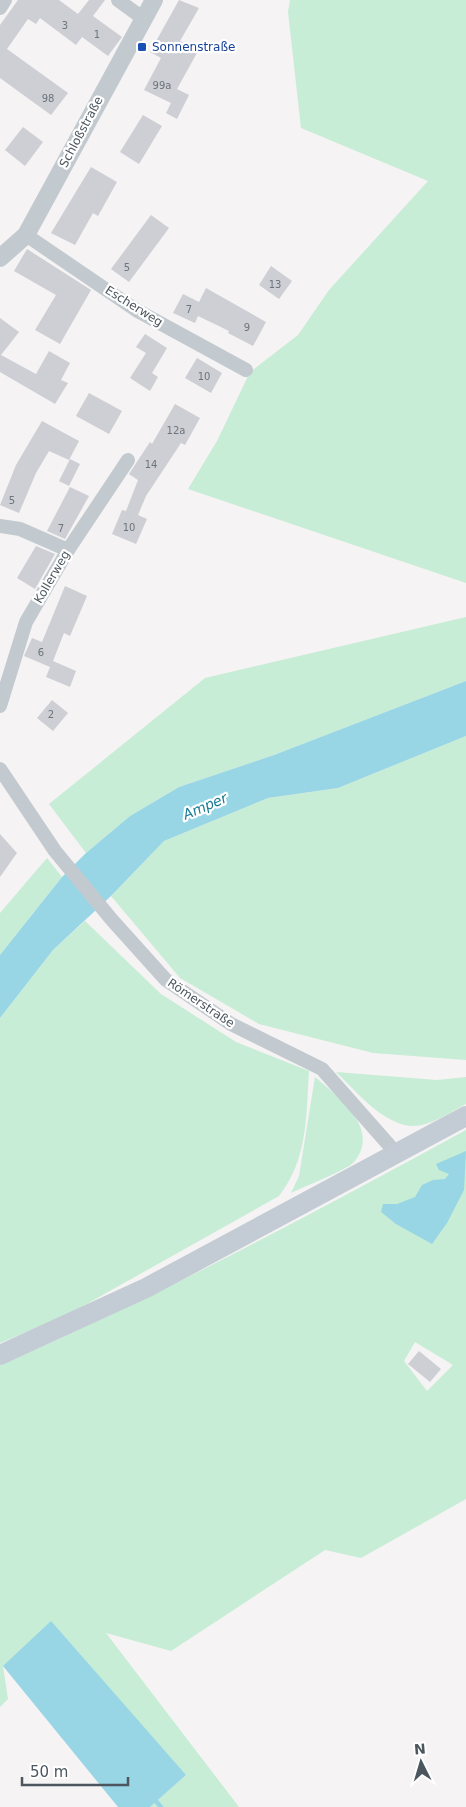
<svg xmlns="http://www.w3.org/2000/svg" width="466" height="1807" viewBox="0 0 466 1807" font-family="'DejaVu Sans',sans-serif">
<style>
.green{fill:#c7edd6;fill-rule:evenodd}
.water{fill:#98d6e6}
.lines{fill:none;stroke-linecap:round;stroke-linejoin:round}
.stream{stroke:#98d6e6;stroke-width:4.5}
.building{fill:#cdcfd4}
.minor{stroke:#c2cad0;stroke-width:14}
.tertiary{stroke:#c2cad0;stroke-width:18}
.secondary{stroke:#c3cbd4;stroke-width:20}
.transit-dot{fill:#1a4fb4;stroke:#fff;stroke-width:2}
.labels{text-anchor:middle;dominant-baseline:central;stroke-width:4.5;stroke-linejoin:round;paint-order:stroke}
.number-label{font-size:10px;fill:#6c747c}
.transit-label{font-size:12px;fill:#164399;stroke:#fff;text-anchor:start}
.street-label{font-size:12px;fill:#4c565f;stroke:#fff}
.water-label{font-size:14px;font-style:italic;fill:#187b96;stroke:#fff}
</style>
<rect width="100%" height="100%" fill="#f5f3f3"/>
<g class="green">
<path d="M290,0H466V583L188,489L217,441L250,372L298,335L329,290L428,181L301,128L288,12Z"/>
<path d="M466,617V681L274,755L179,787L130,816L86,853L49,804L205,678Z"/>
<path d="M466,736V1060L373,1053L259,1024L180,978L111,896L164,841L268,798L338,788Z"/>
<path d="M47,858L62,877L0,955V913Z"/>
<path d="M85,921L161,994L236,1042L309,1071C306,1116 308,1159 279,1196L67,1315L0,1343V1018L53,950Z"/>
<path d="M336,1072L437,1080L466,1077V1104C451,1112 430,1126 413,1126C383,1125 356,1091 336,1072Z"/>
<path d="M315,1077C337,1096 382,1129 354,1162C347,1170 303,1187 291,1193L299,1176Z"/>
<path d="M466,1130V1499L361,1558L325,1550L171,1651L106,1633L239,1807H150L186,1775L3,1666L8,1699L0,1707V1365C160,1296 313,1213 466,1130ZM415,1342L453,1365L427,1391L404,1361Z"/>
</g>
<g class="water">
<path d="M466,681V736L338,788L268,798L164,841L111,896L53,950L0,1018V955L62,877L86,853L130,816L179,787L274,755Z"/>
<path d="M466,1151L464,1190L447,1223L432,1244L396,1224L381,1212L383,1204H397L415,1197L422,1185L433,1180L445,1179L449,1174L439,1170L436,1164Z"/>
<path d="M51,1621L186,1775L150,1807H118L3,1666Z"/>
</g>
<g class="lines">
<path class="stream" d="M154,1799L161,1807"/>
</g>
<g class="building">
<path d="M18,0H59L78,14L89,0H105L93,16L122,37L108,56L82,37L76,45L40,18L36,24L28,19L7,49L68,93L51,115L0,78V25Z"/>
<path d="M179,0L199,8L180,41L198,51L177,89L189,95L177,119L166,113L171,103L144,90L161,58L150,52Z"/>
<path d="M143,115L162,126L139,164L120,152Z"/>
<path d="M23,127L43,142L25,166L5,150Z"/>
<path d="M91,167L117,182L98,216L93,213L75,245L51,233Z"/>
<path d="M151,215L169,228L129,282L111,269Z"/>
<path d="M27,249L91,290L60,344L35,330L56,295L14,271Z"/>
<path d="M271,266L292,281L279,299L259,285Z"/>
<path d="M206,288L266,322L253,346L228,333L229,331L198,316L195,323L173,313L183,294L199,302Z"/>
<path d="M0,318L19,332L1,355L36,374L49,351L70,363L61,380L68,383L55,404L0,372Z"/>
<path d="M145,334L167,348L152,373L158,377L150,391L130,378L146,353L136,347Z"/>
<path d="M197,358L222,373L211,393L185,378Z"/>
<path d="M89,393L122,411L109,434L76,416Z"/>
<path d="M175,404L200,418L185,445L181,443L146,496L138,515L147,519L136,544L112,534L122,510L126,511L138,480L129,474L150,442L152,444Z"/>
<path d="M42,421L79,441L69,460L49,451L36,473L19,513L0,505L16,465Z"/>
<path d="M70,459L80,464L69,486L59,481Z"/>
<path d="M70,487L89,496L65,539L47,531Z"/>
<path d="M36,546L55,554L35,589L17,578Z"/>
<path d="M65,586L87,596L70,636L64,633L53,661L76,671L70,687L46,677L50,667L24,656L32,638L42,642Z"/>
<path d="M52,700L68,713L53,731L37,718Z"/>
<path d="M0,834L17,853L0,877Z"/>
<path d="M419,1351L441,1369L430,1382L408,1364Z"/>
</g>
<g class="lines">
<g class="minor">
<path d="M118,0L144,19"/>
<path d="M0,8L5,0"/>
<path d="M26,235L136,310L246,370"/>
<path d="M0,526L20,529L68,550"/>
<path d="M0,706L26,622L68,550L128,460"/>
<path d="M0,769L55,851L112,920L166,980L231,1024L322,1069L396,1153"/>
</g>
<path class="tertiary" d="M0,258L26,235L154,0"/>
<path class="secondary" d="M0,1355L146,1288L466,1116"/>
</g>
<rect class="transit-dot" x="137" y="42" width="10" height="10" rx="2.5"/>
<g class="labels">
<g class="number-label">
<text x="65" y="25">3</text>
<text x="97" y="34">1</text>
<text x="162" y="85">99a</text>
<text x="48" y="98">98</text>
<text x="127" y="267">5</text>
<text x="275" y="284">13</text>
<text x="189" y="309">7</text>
<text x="247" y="327">9</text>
<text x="204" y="376">10</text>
<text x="176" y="430">12a</text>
<text x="151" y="464">14</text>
<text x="12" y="500">5</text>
<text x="129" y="527">10</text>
<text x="61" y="528">7</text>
<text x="41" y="652">6</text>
<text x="51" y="714">2</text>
</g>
<g class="transit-label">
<text x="152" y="47">Sonnenstraße</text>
</g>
<g class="street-label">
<text transform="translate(81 132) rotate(-62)">Schloßstraße</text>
<text transform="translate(134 306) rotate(32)">Escherweg</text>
<text transform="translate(52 577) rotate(-60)">Kollerweg</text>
<text transform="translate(201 1003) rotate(34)">Römerstraße</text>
</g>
<g class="water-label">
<text transform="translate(205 806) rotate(-23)">Amper</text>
</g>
</g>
<g transform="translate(421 1762) rotate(355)" stroke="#ffffff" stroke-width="4" paint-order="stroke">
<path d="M0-4L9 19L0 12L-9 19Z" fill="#4c565f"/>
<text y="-8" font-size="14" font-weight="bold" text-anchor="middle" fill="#4c565f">N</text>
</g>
<path d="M22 1777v8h106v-8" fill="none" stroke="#4c565f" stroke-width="2.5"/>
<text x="30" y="1777" font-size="15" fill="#4c565f" stroke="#ffffff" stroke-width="4" paint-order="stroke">50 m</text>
</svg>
